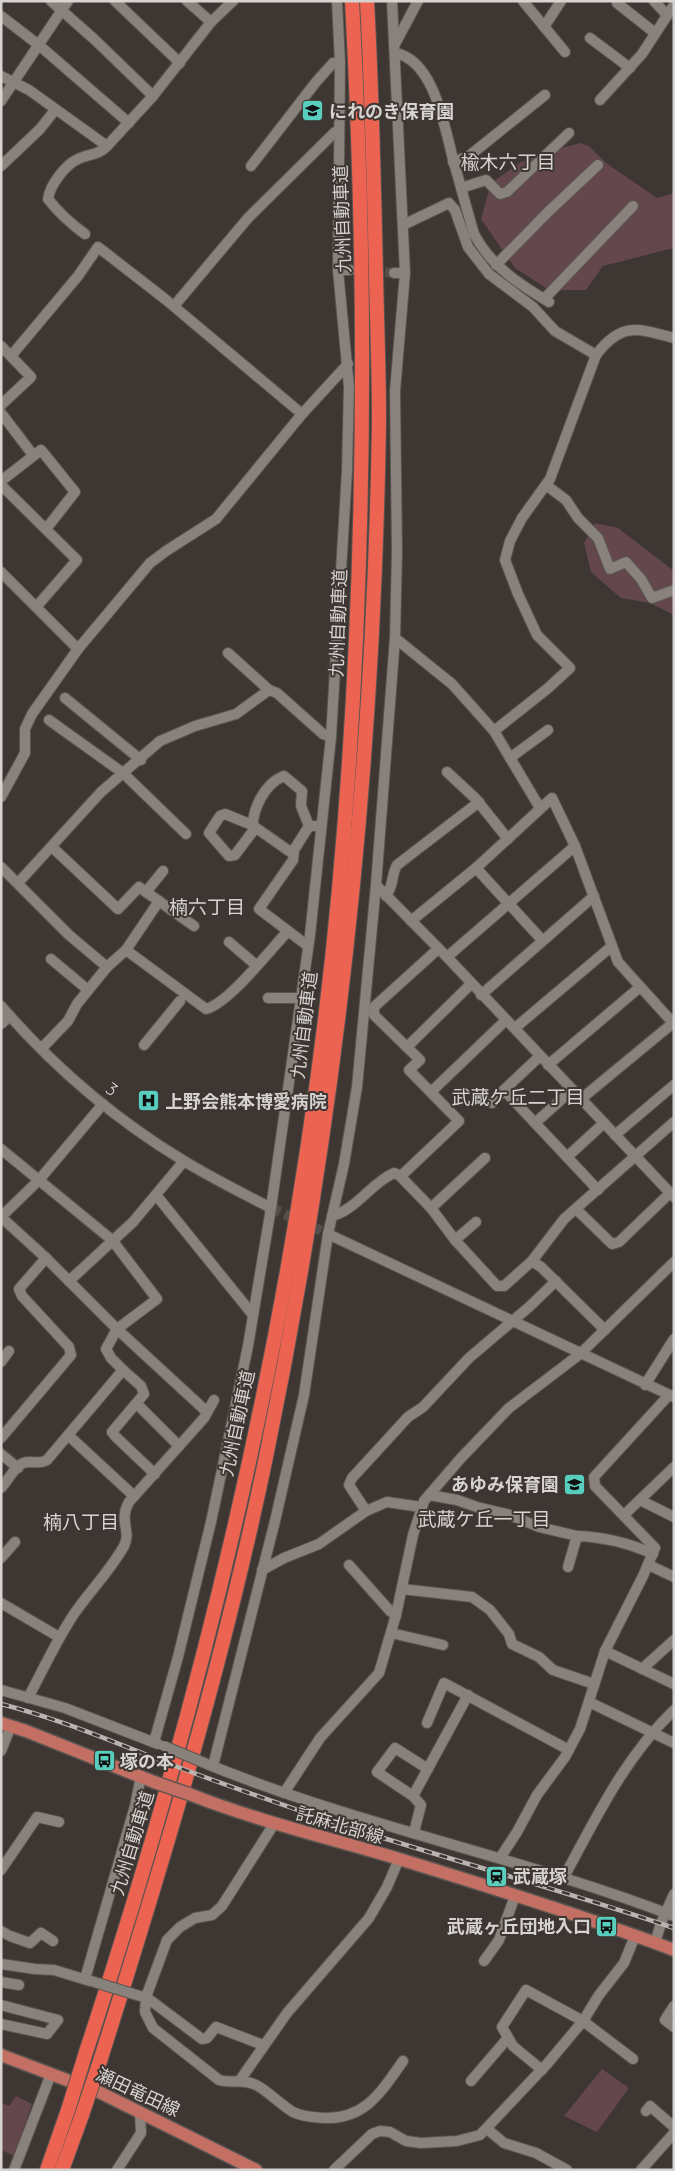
<svg xmlns="http://www.w3.org/2000/svg" width="675" height="2171" viewBox="0 0 675 2171" font-family="Quicksand,'Noto Sans JP',sans-serif">
<style>
.green{fill:#63474d}
.lines{fill:none;stroke-linecap:round;stroke-linejoin:round}
.minor-tunnel{stroke:#544e4a;stroke-width:10;stroke-dasharray:10 5;stroke-linecap:butt}
.minor-casing{stroke:#5a5450;stroke-width:12}
.major-casing{stroke:#5a5450;stroke-width:15}
.highway-casing{stroke:#5a5450;stroke-width:16}
.minor{stroke:#89817c;stroke-width:10}
.major{stroke:#c46f63;stroke-width:12}
.highway{stroke:#ec6352;stroke-width:14}
.rail-casing{stroke:#b9b4b1;stroke-width:4.5}
.rail{stroke:#3d3632;stroke-width:2.5;stroke-dasharray:8;stroke-linecap:butt}
.minor-bridge-casing{stroke:#5a5450;stroke-width:12;stroke-linecap:butt}
.major-bridge-casing{stroke:#5a5450;stroke-width:15;stroke-linecap:butt}
.highway-bridge-casing{stroke:#5a5450;stroke-width:16;stroke-linecap:butt}
.minor-bridge{stroke:#89817c;stroke-width:10}
.major-bridge{stroke:#c46f63;stroke-width:12}
.highway-bridge{stroke:#ec6352;stroke-width:14}
.labels{text-anchor:middle;dominant-baseline:central;stroke-width:4;stroke-linejoin:round;paint-order:stroke}
.poi-label{font-size:18px;font-weight:bold;fill:#d7d3d0;stroke:#3d3632;text-anchor:start}
.street-label{font-size:18px;fill:#d7d3d0;stroke:#3d3632}
.neighbourhood-label{font-size:19px;fill:#d7d3d0;stroke:#3d3632}
</style>
<rect width="100%" height="100%" fill="#3d3632"/>
<g class="green">
<path d="M580,143L589,146L606,163L657,198L674,193V248L603,266L586,290H549L515,268L481,219L491,183L521,162L547,152Z"/>
<path d="M595,523L618,528L674,571V615L650,603L621,598L591,572L584,543Z"/>
<path d="M602,2069L629,2088L597,2132L564,2116Z"/>
<path d="M16,2096L32,2104L14,2156L1,2150V2103L9,2106Z"/>
</g>
<g class="lines">
<g class="minor-tunnel">
<path d="M370,271L394,273"/>
<path d="M271,1208L328,1234"/>
</g>
<defs>
<g id="minor">
<path d="M51,1L94,39L153,96"/>
<path d="M115,1L180,63"/>
<path d="M187,1L211,22"/>
<path d="M523,1L565,52"/>
<path d="M654,1L667,15"/>
<path d="M617,3L655,33"/>
<path d="M1,16L40,46L129,123"/>
<path d="M544,27L561,1"/>
<path d="M590,38L630,68"/>
<path d="M395,44L418,1"/>
<path d="M395,53C435,60 445,130 454,163C461,187 467,210 474,234C491,266 519,284 549,302"/>
<path d="M1,76L29,90L107,146L153,96L211,22L233,1"/>
<path d="M600,100L642,54L674,5"/>
<path d="M1,101L68,1"/>
<path d="M453,162L469,156L545,95"/>
<path d="M1,166L40,129L55,110"/>
<path d="M251,166L316,82L333,63L340,62"/>
<path d="M461,188L486,180L500,194L507,192L569,133"/>
<path d="M403,225L449,203L455,210L468,247L489,274L533,307L555,331L596,355"/>
<path d="M85,234C71,224 59,213 48,199C50,185 65,165 78,159C88,154 100,155 107,146"/>
<path d="M496,265L548,212L598,165"/>
<path d="M338,270H350"/>
<path d="M394,273H405"/>
<path d="M544,299L633,206"/>
<path d="M174,306L248,218L335,132L339,131"/>
<path d="M1,346L31,377L1,405"/>
<path d="M11,356L78,276L98,247L165,299L302,414"/>
<path d="M1,413L33,455"/>
<path d="M1,481L41,450L75,492L46,529"/>
<path d="M1,485L77,560L37,606"/>
<path d="M546,485L566,500L578,518L598,538L610,569L626,562L641,579L652,598L674,590"/>
<path d="M1,572L78,649"/>
<path d="M395,638L452,684L494,731L540,808"/>
<path d="M228,653L269,690"/>
<path d="M65,698L141,760"/>
<path d="M49,720L123,773L186,834"/>
<path d="M494,731L547,689L570,668L537,635L518,594L505,560L510,541L522,518L550,479L596,355C621,322 637,328 674,338"/>
<path d="M510,758L548,730"/>
<path d="M447,772L475,798L508,839"/>
<path d="M1,797L25,753V729L32,714L78,649L150,563L166,551L216,519L302,414L348,364"/>
<path d="M309,826L301,806L302,791L284,776C265,783 251,810 253,831L235,855L229,856L209,833L220,816L225,814L252,825L289,851L294,850L309,826H321"/>
<path d="M52,847L118,909L139,887L194,926"/>
<path d="M294,850L293,860L259,909L308,946"/>
<path d="M1,867L69,935L107,967L126,950L159,901"/>
<path d="M476,868L542,940"/>
<path d="M18,883L101,792L160,741L195,726L236,714L269,690L277,693L323,734L331,737"/>
<path d="M376,885L447,957L674,1197"/>
<path d="M146,892L163,871"/>
<path d="M386,896C394,886 391,875 397,865L479,802"/>
<path d="M411,921L476,868L552,798L575,846L618,962L674,1024"/>
<path d="M229,942L256,965"/>
<path d="M126,950L206,1009C229,1003 270,950 288,931"/>
<path d="M447,957L575,846"/>
<path d="M51,959L88,990"/>
<path d="M481,995L594,896"/>
<path d="M268,998H300"/>
<path d="M1,1006C53,1066 116,1120 184,1161C212,1178 242,1193 271,1208"/>
<path d="M1,1024L10,1016"/>
<path d="M515,1028L612,946"/>
<path d="M144,1045L180,1001"/>
<path d="M407,1047L471,984"/>
<path d="M42,1048L68,1021L77,1004L107,967"/>
<path d="M540,1056L504,1090L598,1190"/>
<path d="M548,1065L640,987"/>
<path d="M431,1092L506,1020"/>
<path d="M581,1099L673,1023"/>
<path d="M492,1103L504,1090"/>
<path d="M535,1123L572,1090"/>
<path d="M615,1135L674,1085"/>
<path d="M1,1149L112,1240L157,1299L117,1329L106,1349L111,1358L123,1370L47,1460C39,1465 32,1460 23,1463C14,1467 8,1481 1,1488"/>
<path d="M567,1157L604,1123"/>
<path d="M401,1176L459,1121L409,1070L420,1060L374,1015V1007L438,949"/>
<path d="M156,1195L253,1315"/>
<path d="M431,1208L485,1158"/>
<path d="M576,1209L612,1244L619,1242L670,1193"/>
<path d="M332,1216C356,1210 371,1183 394,1173L399,1175L431,1208L455,1240L497,1286H504L532,1261L541,1267L605,1330"/>
<path d="M1,1217L46,1258L117,1329L207,1412"/>
<path d="M1,1217L39,1180L103,1104"/>
<path d="M328,1234L674,1397"/>
<path d="M455,1240L476,1222"/>
<path d="M532,1261L564,1219L674,1122"/>
<path d="M69,1281L133,1222L184,1161"/>
<path d="M1,1362L9,1351"/>
<path d="M123,1370L141,1386L144,1394L112,1432L115,1436L155,1474"/>
<path d="M645,1385L674,1339"/>
<path d="M137,1404L179,1446"/>
<path d="M68,1435L134,1496"/>
<path d="M1,1438L71,1355L69,1347L22,1296L19,1289L46,1258"/>
<path d="M1,1454L18,1468"/>
<path d="M429,1495L457,1500L477,1507L510,1515L539,1527L577,1536"/>
<path d="M640,1500L674,1517"/>
<path d="M366,1511L349,1485L352,1478L408,1417L423,1407L469,1358L529,1307L556,1281"/>
<path d="M624,1515L674,1467"/>
<path d="M1,1558L15,1542"/>
<path d="M349,1565L390,1611L396,1615"/>
<path d="M649,1565L674,1577"/>
<path d="M568,1567L577,1536C604,1537 629,1543 653,1554"/>
<path d="M262,1570L284,1558L319,1544L366,1511L387,1502L421,1507"/>
<path d="M402,1589L472,1597L490,1610L509,1634L512,1644L539,1657L553,1670L594,1684"/>
<path d="M1,1603L59,1637"/>
<path d="M391,1633L443,1645"/>
<path d="M605,1651L674,1684"/>
<path d="M642,1669L674,1640"/>
<path d="M1,1690L65,1708L158,1744"/>
<path d="M28,1698C43,1670 56,1641 74,1614C90,1591 110,1571 124,1546C132,1531 118,1521 129,1502L204,1418L214,1400"/>
<path d="M589,1702L674,1743"/>
<path d="M427,1723L444,1683L569,1750"/>
<path d="M154,1742L178,1657L211,1522L248,1346L271,1208L310,935L331,737L347,471L349,387L338,270L340,62L337,1"/>
<path d="M1,1751L11,1726"/>
<path d="M207,1764C359,1826 521,1857 674,1916"/>
<path d="M213,1766L275,1521L304,1395L328,1234L344,1164L357,1087L376,885L395,638L397,552L395,391L405,273L392,1"/>
<path d="M284,1793L320,1738L379,1673L396,1615L413,1535L424,1501L461,1458L509,1408L580,1354L674,1262"/>
<path d="M413,1796L468,1695"/>
<path d="M274,1824L222,1906L212,1915L195,1918L180,1927L167,1940L146,1997L145,2012L153,2028L219,2080C233,2084 242,2078 256,2085C269,2092 280,2104 293,2112C303,2117 312,2117 323,2118C365,2120 381,2092 403,2061"/>
<path d="M414,1832L421,1805L413,1796L377,1772L395,1748L428,1769"/>
<path d="M500,1858L517,1832L537,1795L565,1757L580,1729L605,1651L643,1576L655,1548L595,1486L594,1477L669,1395"/>
<path d="M1,1870L37,1817L59,1822"/>
<path d="M564,1877C596,1818 625,1757 674,1710"/>
<path d="M1,1931L10,1936L30,1943L41,1933L53,1941"/>
<path d="M655,1943L661,1923L674,1894"/>
<path d="M484,1961L499,1940L515,1896"/>
<path d="M1,1964L35,1969L54,1970L90,1981"/>
<path d="M85,1979L135,1806L141,1776"/>
<path d="M1,1982L19,1985"/>
<path d="M141,1996L146,1997L202,2039L207,2038L216,2027L263,2045"/>
<path d="M1,2005L58,2020L47,2034L1,2024"/>
<path d="M674,2006L665,2020L674,2027"/>
<path d="M542,2070L513,2046L502,2027L526,1990L583,2021L633,2059"/>
<path d="M240,2080L287,2013L369,1918L387,1887L399,1859"/>
<path d="M471,2081L507,2039"/>
<path d="M646,2111L650,2106L674,2127"/>
<path d="M487,2129L504,2143L536,2153L567,2170"/>
<path d="M14,2170L51,2074"/>
<path d="M117,2170L141,2133L140,2112"/>
<path d="M334,2170L372,2134L380,2131L390,2132L406,2141L421,2143L457,2141L480,2135L547,2064L583,2021L599,1995L624,1963L635,1936"/>
<path d="M641,2170L674,2133"/>
</g>
<g id="major">
<path d="M1,1723L26,1731L154,1782"/>
<path d="M189,1794C257,1821 329,1838 399,1859C491,1887 584,1916 674,1950"/>
<path d="M1,2055L101,2093L256,2170"/>
</g>
<g id="highway">
<path d="M86,2052C210,1677 303,1283 339,889C366,594 368,297 352,1"/>
<path d="M101,2058C164,1859 225,1657 267,1452C337,1112 374,767 379,421C379,372 377,323 376,274C374,183 372,92 367,1"/>
<path d="M47,2170L68,2110"/>
<path d="M62,2170L82,2115"/>
</g>
</defs>
<use href="#minor" class="minor-casing"/>
<use href="#major" class="major-casing"/>
<use href="#highway" class="highway-casing"/>
<use href="#minor" class="minor"/>
<use href="#major" class="major"/>
<use href="#highway" class="highway"/>
<defs>
<path id="rail" d="M1,1704C52,1717 99,1736 147,1755C204,1778 263,1798 321,1818C438,1857 557,1888 674,1928"/>
</defs>
<use href="#rail" class="rail-casing"/>
<use href="#rail" class="rail"/>
<defs>
<g id="minor-bridge">
<path d="M164,1746L207,1764"/>
<path d="M91,1981L140,1996"/>
</g>
<path id="major-bridge" d="M154,1782L189,1794"/>
<g id="highway-bridge">
<path d="M68,2110L86,2052"/>
<path d="M82,2115L101,2058"/>
</g>
</defs>
<use href="#minor-bridge" class="minor-bridge-casing"/>
<use href="#major-bridge" class="major-bridge-casing"/>
<use href="#highway-bridge" class="highway-bridge-casing"/>
<use href="#minor-bridge" class="minor-bridge"/>
<use href="#major-bridge" class="major-bridge"/>
<use href="#highway-bridge" class="highway-bridge"/>
</g>
<defs>
<symbol id="school-square" viewBox="-11 -11 22 22"><rect x="-9" y="-9" width="18" height="18" rx="4" fill="#59cebe" stroke="#3d3632"/><path d="M0-5L7-2L0 1L-7-2ZM-4 1L0 2.5L4 1V4Q0 6-4 4Z" fill="#111"/></symbol>
<symbol id="hospital-square" viewBox="-11 -11 22 22"><rect x="-9" y="-9" width="18" height="18" rx="4" fill="#59cebe" stroke="#3d3632"/><path d="M-5-5h3v3.5h4V-5h3V5h-3V1.5h-4V5h-3Z" fill="#111"/></symbol>
<symbol id="bus-square" viewBox="-11 -11 22 22"><rect x="-9" y="-9" width="18" height="18" rx="4" fill="#59cebe" stroke="#3d3632"/><path d="M-5-6H5V4H4V6H2V4H-2V6H-4V4H-5ZM-3.5-4V0h7V-4ZM-3.5 1.2v1.5H-2V1.2ZM2 1.2v1.5H3.5V1.2Z" fill="#111"/></symbol>
<symbol id="station-square" viewBox="-11 -11 22 22"><rect x="-9" y="-9" width="18" height="18" rx="4" fill="#59cebe" stroke="#3d3632"/><path d="M-3-6H3Q5-6 5-4V2Q5 4 3 4L4.5 6H3L1.5 4h-3L-3 6H-4.5L-3 4Q-5 4-5 2V-4Q-5-6-3-6ZM-3.5-4v3h7v-3ZM-3.5 1v1.5H-2V1ZM2 1v1.5H3.5V1Z" fill="#111"/></symbol>
</defs>
<g fill-rule="evenodd">
<use href="#school-square" x="300" y="98" width="25" height="25"/>
<use href="#hospital-square" x="136" y="1088" width="25" height="25"/>
<use href="#school-square" x="562" y="1472" width="25" height="25"/>
<use href="#bus-square" x="92" y="1748" width="25" height="25"/>
<use href="#station-square" x="484" y="1864" width="25" height="25"/>
<use href="#bus-square" x="594" y="1914" width="25" height="25"/>
</g>
<g class="labels">
<g class="poi-label">
<text x="329" y="111">にれのき保育園</text>
<text x="165" y="1101">上野会熊本博愛病院</text>
<text x="559" y="1484" text-anchor="end">あゆみ保育園</text>
<text x="120" y="1761">塚の本</text>
<text x="513" y="1876">武蔵塚</text>
<text x="591" y="1926" text-anchor="end">武蔵ヶ丘団地入口</text>
</g>
<g class="street-label">
<text transform="translate(342 219) rotate(-92)">九州自動車道</text>
<text transform="translate(338 623) rotate(-88)">九州自動車道</text>
<text transform="translate(304 1025) rotate(-83)">九州自動車道</text>
<text transform="translate(112 1089) rotate(38)">3</text>
<text transform="translate(237 1423) rotate(-78)">九州自動車道</text>
<text transform="translate(340 1825) rotate(16)">託麻北部線</text>
<text transform="translate(132 1843) rotate(-73)">九州自動車道</text>
<text transform="translate(138 2092) rotate(25)">瀬田竜田線</text>
</g>
<g class="neighbourhood-label">
<text x="508" y="162">楡木六丁目</text>
<text x="207" y="907">楠六丁目</text>
<text x="518" y="1097">武蔵ケ丘二丁目</text>
<text x="484" y="1519">武蔵ケ丘一丁目</text>
<text x="81" y="1522">楠八丁目</text>
</g>
</g>
<rect width="675" height="2171" fill="none" stroke="#d7d3d0" stroke-width="5"/>
</svg>
